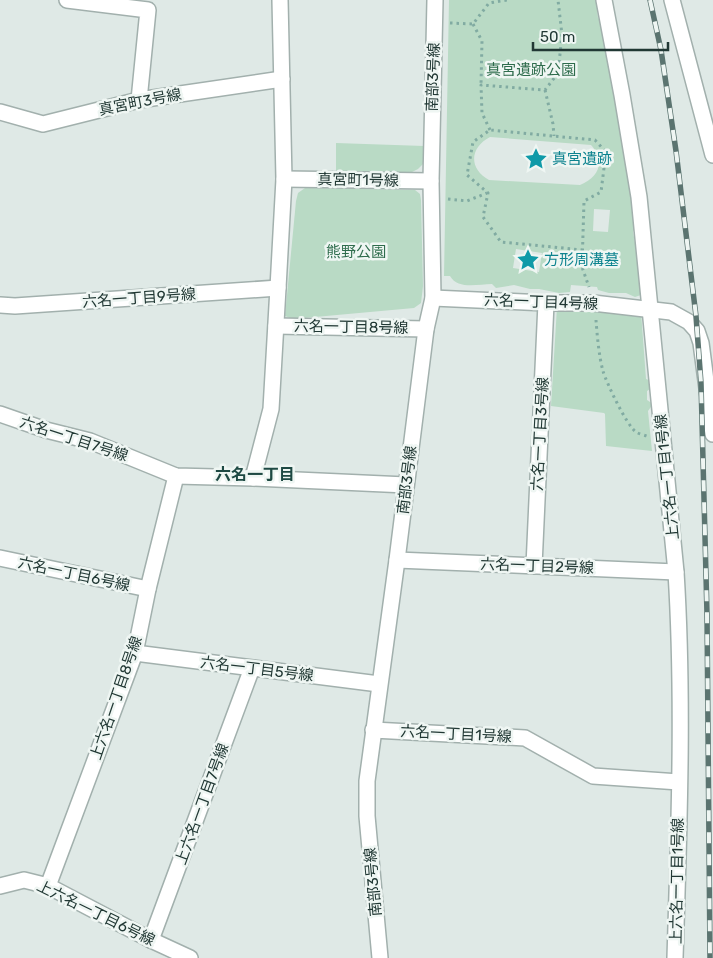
<svg xmlns="http://www.w3.org/2000/svg" width="713" height="958" viewBox="0 0 713 958" font-family="Rubik,'Noto Sans JP',sans-serif">
<style>
.green{fill:#b9dac5;fill-rule:evenodd}
.lines{fill:none;stroke-linecap:round;stroke-linejoin:round}
.minor-casing{stroke:#a2b0ad;stroke-width:18}
.path{stroke:#81aba2;stroke-width:3;stroke-dasharray:2.5 4;stroke-linecap:butt}
.minor{stroke:#fff;stroke-width:15}
.rail-casing{stroke:#5b7470;stroke-width:5.5}
.rail{stroke:#eff6f3;stroke-width:4;stroke-dasharray:11;stroke-linecap:butt}
.labels{text-anchor:middle;dominant-baseline:central;stroke-width:5;stroke-linejoin:round;paint-order:stroke}
.park-label{font-size:15px;fill:#2e6c4c;stroke:#eff6f3}
.street-label{font-size:15px;fill:#213834;stroke:#eff6f3}
.culture-label{font-size:15px;fill:#0d838f;stroke:#eff6f3;text-anchor:start}
.neighbourhood-label{font-size:16px;font-weight:bold;fill:#1e4943;stroke:#eff6f3}
</style>
<rect width="100%" height="100%" fill="#dfe9e6"/>
<g class="green">
<path d="M449,0H598L597,10L598,18L601,20L613,86L616,87L615,107L619,108L637,224L633,232L635,243L640,244L641,255L637,260L639,275L644,278V294L635,297L626,293H609L598,290L597,287L571,285L570,292L559,293L539,289H530L514,285L496,288L492,284C478,284 458,290 450,276H444ZM490,137L591,145C606,161 599,177 580,185L489,180C469,169 469,148 490,137ZM594,209L610,210L608,232L593,231ZM516,249L542,253L539,272L513,268Z"/>
<path d="M336,143L424,146L423,164L418,169L410,173L336,176Z"/>
<path d="M305,188L415,190L420,194L421,200L423,286L421,303L414,308L293,319L285,316L296,201L298,193Z"/>
<path d="M557,307L641,312L646,379L649,380L650,389L647,391V400L653,404L648,411L652,451L606,446L605,414L604,413L551,406Z"/>
</g>
<g class="lines">
<defs>
<g id="minor">
<path d="M67,0L148,10L139,100"/>
<path d="M604,0L622,95L639,197L676,572C684,700 679,830 675,958"/>
<path d="M672,0L713,155"/>
<path d="M0,112L43,124L139,100L282,79"/>
<path d="M284,179L431,181"/>
<path d="M433,298L546,303H593L671,312L689,322L697,331L701,343L713,434"/>
<path d="M0,305L15,306L278,288"/>
<path d="M276,326L426,329"/>
<path d="M0,414L46,430L90,441L176,476L253,478L271,409L278,288L284,179L280,0"/>
<path d="M253,478L406,485"/>
<path d="M0,558L148,589"/>
<path d="M397,560L676,572"/>
<path d="M534,566L546,303"/>
<path d="M135,653L379,684"/>
<path d="M373,730L525,738L593,776L679,782"/>
<path d="M0,886L24,880L48,886L151,940L190,958"/>
<path d="M48,886L135,653L148,589L176,476"/>
<path d="M151,940L252,668"/>
<path d="M380,958L367,816V781L397,560L426,329L433,298L431,181L435,0"/>
</g>
</defs>
<use href="#minor" class="minor-casing"/>
<g class="path">
<path d="M450,23L473,24L489,3L507,0"/>
<path d="M473,24L482,41L481,85"/>
<path d="M545,90L553,124L554,136"/>
<path d="M490,130L482,113L481,85L545,90L558,73L562,35L558,0"/>
<path d="M448,199L467,201L487,193"/>
<path d="M583,250L501,242L483,217L488,193L467,175L473,142L490,130L595,140L606,152L601,192L584,201L582,267L589,287"/>
<path d="M596,320C597,334 599,357 603,371C606,382 627,426 636,432C639,434 644,435 647,436"/>
</g>
<use href="#minor" class="minor"/>
<defs>
<path id="rail" d="M650,0L661,50L676,151L696,316L701,383L707,614L710,958"/>
</defs>
<use href="#rail" class="rail-casing"/>
<use href="#rail" class="rail"/>
</g>
<defs>
<symbol id="sight-bare" viewBox="-9 -9 18 18"><path d="M0-6L1.8-2.2L6-1.7L2.9 1.2L3.7 5.4L0 3.3L-3.7 5.4L-2.9 1.2L-6-1.7L-1.8-2.2Z" fill="#0f9aa8" stroke="#eff6f3" stroke-width="2.5" paint-order="stroke"/></symbol>
</defs>
<g fill-rule="evenodd">
<use href="#sight-bare" x="520" y="143" width="32" height="32"/>
<use href="#sight-bare" x="512" y="244" width="32" height="32"/>
</g>
<g class="labels">
<g class="park-label">
<text x="531" y="70">真宮遺跡公園</text>
<text x="356" y="252">熊野公園</text>
</g>
<g class="street-label">
<text transform="translate(433 77) rotate(-88)">南部3号線</text>
<text transform="translate(140 102) rotate(-11)">真宮町3号線</text>
<text transform="translate(358 180) rotate(1)">真宮町1号線</text>
<text transform="translate(139 298) rotate(-4)">六名一丁目9号線</text>
<text transform="translate(541 302) rotate(2)">六名一丁目4号線</text>
<text transform="translate(351 327) rotate(1)">六名一丁目8号線</text>
<text transform="translate(540 434) rotate(-87)">六名一丁目3号線</text>
<text transform="translate(74 439) rotate(18)">六名一丁目7号線</text>
<text transform="translate(667 477) rotate(-96)">上六名一丁目1号線</text>
<text transform="translate(407 480) rotate(-83)">南部3号線</text>
<text transform="translate(537 566) rotate(2)">六名一丁目2号線</text>
<text transform="translate(74 574) rotate(12)">六名一丁目6号線</text>
<text transform="translate(257 669) rotate(7)">六名一丁目5号線</text>
<text transform="translate(116 698) rotate(-71)">上六名一丁目8号線</text>
<text transform="translate(456 734) rotate(3)">六名一丁目1号線</text>
<text transform="translate(202 804) rotate(-70)">上六名一丁目7号線</text>
<text transform="translate(677 881) rotate(-89)">上六名一丁目1号線</text>
<text transform="translate(373 882) rotate(-95)">南部3号線</text>
<text transform="translate(96 913) rotate(26)">上六名一丁目6号線</text>
</g>
<g class="culture-label">
<text x="552" y="159">真宮遺跡</text>
<text x="544" y="260">方形周溝墓</text>
</g>
<g class="neighbourhood-label">
<text x="255" y="474">六名一丁目</text>
</g>
</g>
<path d="M533 42v8h135v-8" fill="none" stroke="#213834" stroke-width="2.5"/>
<text x="540" y="42" font-size="15" fill="#213834" stroke="#eff6f3" stroke-width="4" paint-order="stroke">50 m</text>
</svg>
